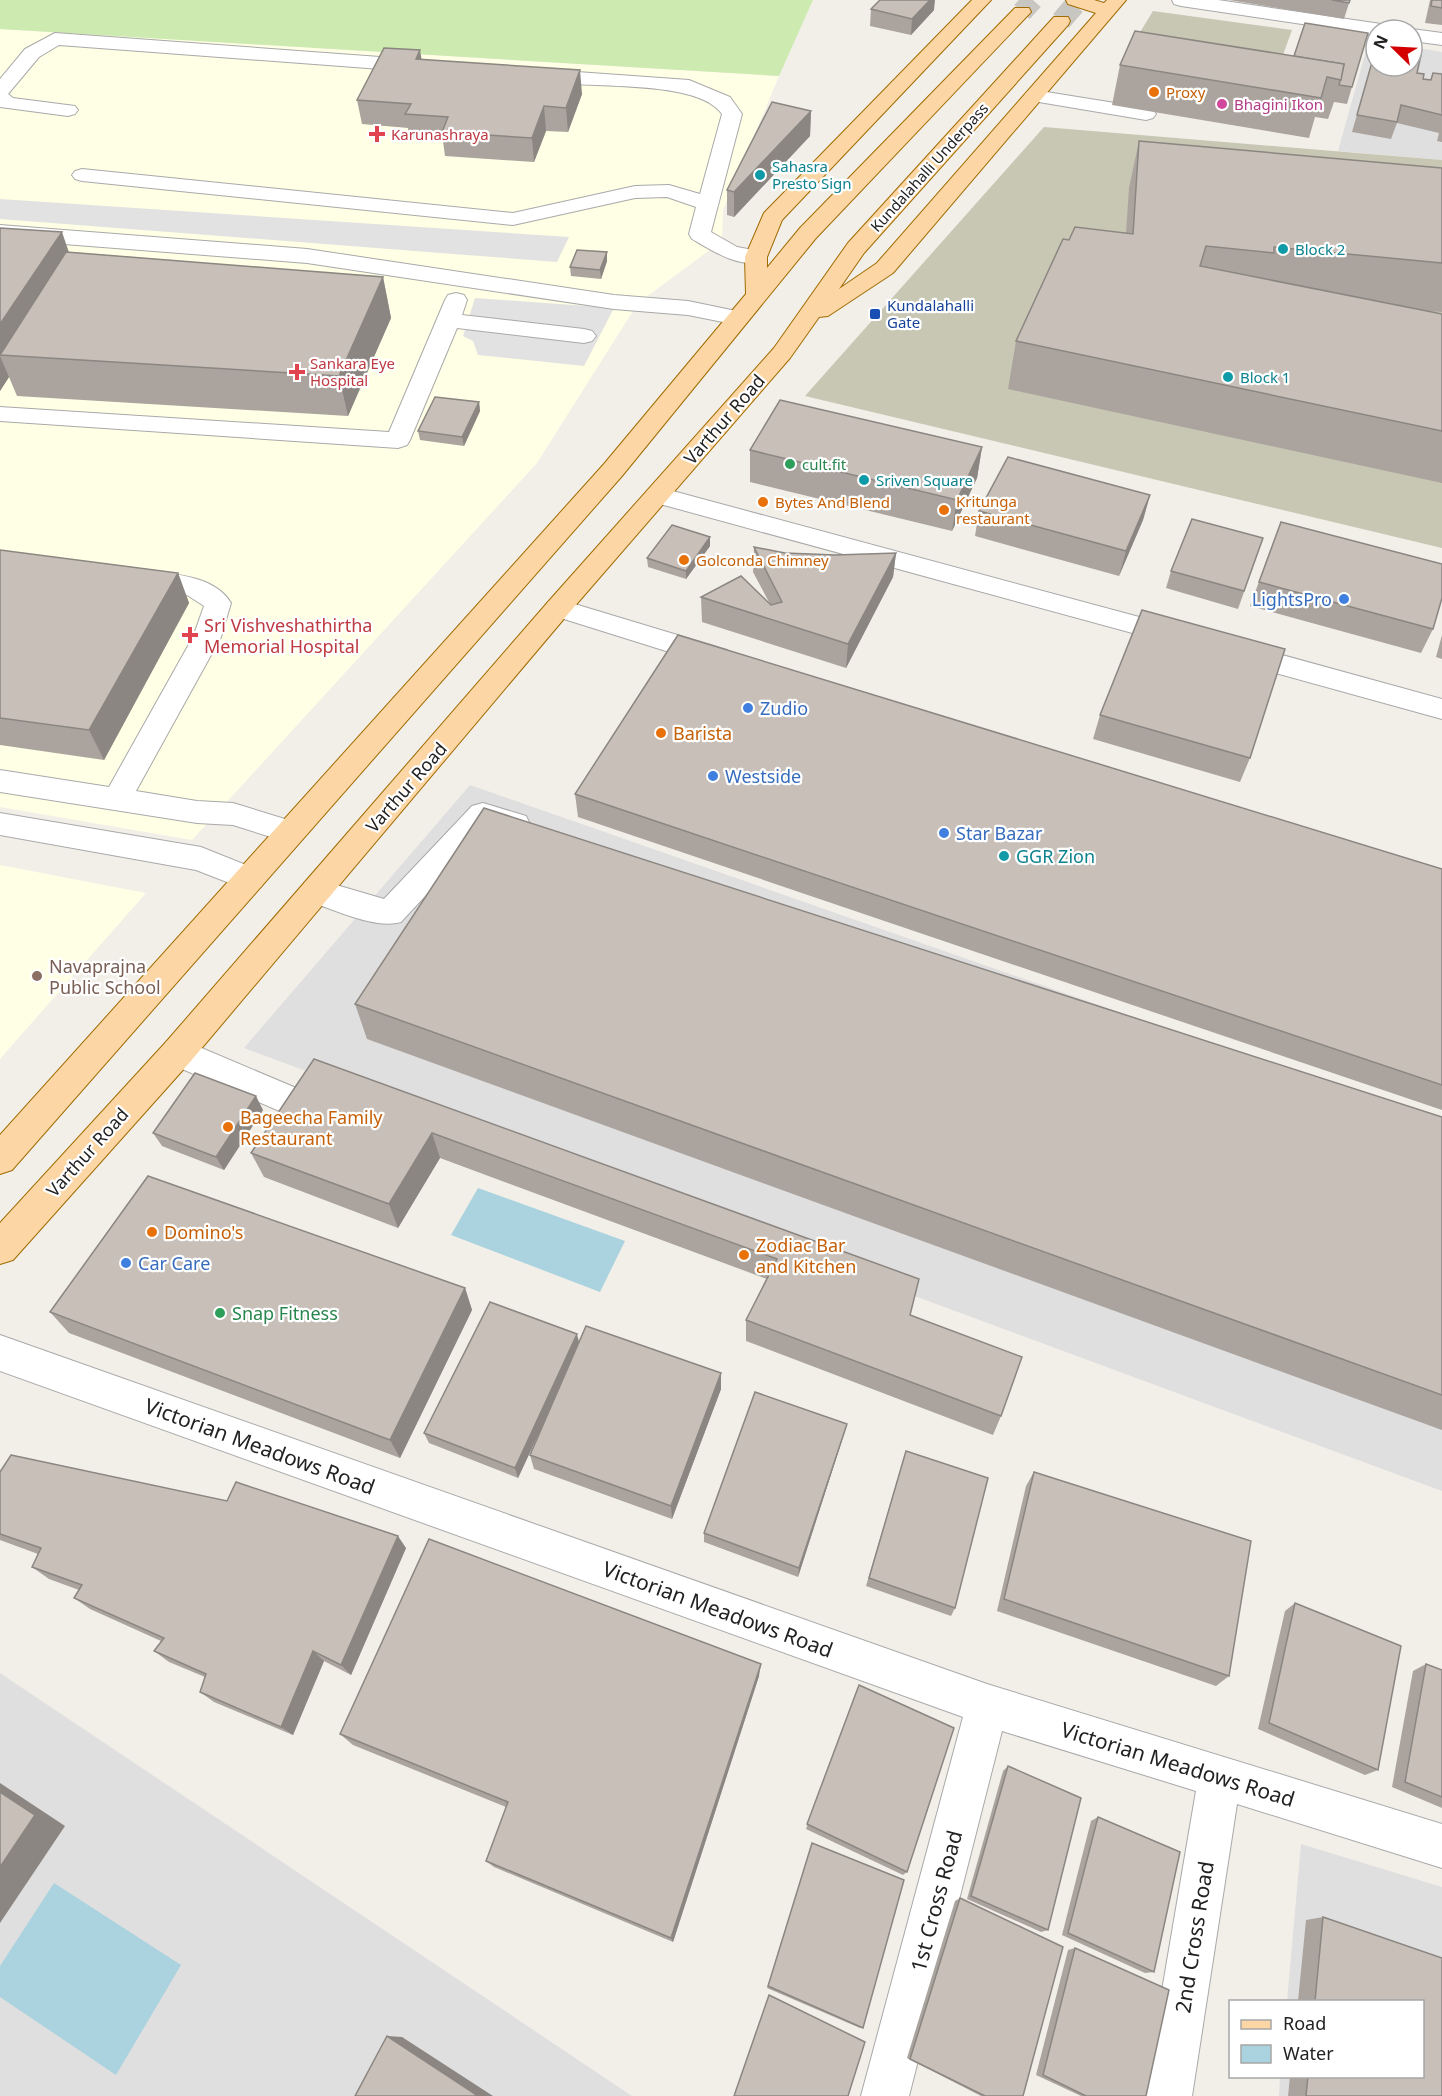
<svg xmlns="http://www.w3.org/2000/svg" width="1442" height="2096" viewBox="0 0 1442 2096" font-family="'Noto Sans',sans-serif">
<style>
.residential{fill:#e0dfdf}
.education{fill:#ffffe5}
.construction{fill:#c7c7b4}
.grass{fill:#cdebb0}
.parking{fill:#e2e2e2}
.water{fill:#aad3df}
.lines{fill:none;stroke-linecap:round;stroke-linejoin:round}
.major-tunnel{stroke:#c8c6c1;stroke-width:21;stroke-dasharray:21 10;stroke-linecap:butt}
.minor-casing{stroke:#a9a9a9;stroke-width:2}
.major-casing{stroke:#a06b00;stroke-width:2}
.minor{fill:#fff;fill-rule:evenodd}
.major{fill:#fcd6a4;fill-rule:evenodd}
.wall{fill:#aba49e}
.shaded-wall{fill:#8b8681}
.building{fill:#c7bfb8;stroke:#8b8681;stroke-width:1.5}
.food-dot{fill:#e8710a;stroke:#fff;stroke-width:2}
.hotel-dot{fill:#d1479c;stroke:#fff;stroke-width:2}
.health-dot{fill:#e0444e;stroke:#fff;stroke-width:2}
.culture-dot{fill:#0f9aa8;stroke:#fff;stroke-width:2}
.transit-dot{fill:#1a4fb4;stroke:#fff;stroke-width:2}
.leisure-dot{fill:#2e9e5b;stroke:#fff;stroke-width:2}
.shop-dot{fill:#3f7fe0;stroke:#fff;stroke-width:2}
.education-dot{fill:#8d6e63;stroke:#fff;stroke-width:2}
.labels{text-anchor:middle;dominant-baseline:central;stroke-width:4.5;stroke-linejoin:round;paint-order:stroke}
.far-food-label{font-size:15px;fill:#c56008;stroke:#fff;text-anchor:start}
.far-hotel-label{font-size:15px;fill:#b23c85;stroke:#fff;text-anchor:start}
.far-health-label{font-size:15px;fill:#be3a42;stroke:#fff;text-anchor:start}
.far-culture-label{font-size:15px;fill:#0d838f;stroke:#fff;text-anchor:start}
.far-street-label{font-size:15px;fill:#222;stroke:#fff}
.far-transit-label{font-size:15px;fill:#164399;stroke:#fff;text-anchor:start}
.far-leisure-label{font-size:15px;fill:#27864d;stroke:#fff;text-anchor:start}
.street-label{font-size:18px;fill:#222;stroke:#fff}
.shop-label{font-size:18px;fill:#366cbe;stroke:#fff;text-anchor:start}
.health-label{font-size:18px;fill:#be3a42;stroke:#fff;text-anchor:start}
.food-label{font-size:18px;fill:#c56008;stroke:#fff;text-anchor:start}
.culture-label{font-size:18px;fill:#0d838f;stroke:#fff;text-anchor:start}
.education-label{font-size:18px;fill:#785e54;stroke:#fff;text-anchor:start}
.leisure-label{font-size:18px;fill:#27864d;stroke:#fff;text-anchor:start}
.near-street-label{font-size:21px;fill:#222;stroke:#fff}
</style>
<rect width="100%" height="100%" fill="#f2efe9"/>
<g class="residential">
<path d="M1369,40L1376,42V66H1412V47L1442,52V160L1338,151Z"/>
<path d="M470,785L1442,1125V1491L244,1048Z"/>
<path d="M0,1673L632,2096H0Z"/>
<path d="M1301,1844L1442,1887V2096H1279L1280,2077L1422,2076V2002L1287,2001Z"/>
</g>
<g class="education">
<path d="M0,29L779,76L723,210L722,241L638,303L537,463L192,840L0,807Z"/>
<path d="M0,865L146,893L0,1059Z"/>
</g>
<g class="construction">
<path d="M1153,11L1292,30L1271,88L1122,62Z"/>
<path d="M1044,127L1442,160V548L805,396Z"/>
</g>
<path class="grass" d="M0,0H813L779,76L0,29Z"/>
<g class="parking">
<path d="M0,199L569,237L557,262L0,219Z"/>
<path d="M475,298L614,308L584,366L478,355L473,341L463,336Z"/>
</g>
<g class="water">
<path d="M478,1188L625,1241L600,1292L451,1235Z"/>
<path d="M54,1883L181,1965L116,2075L0,1997V1966Z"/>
</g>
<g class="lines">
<g class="major-tunnel">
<path d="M1022,12L1033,0"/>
<path d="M1061,21L1079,0"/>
</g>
<defs>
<g id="minor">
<path d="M1172,0H1218L1381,24L1388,26L1390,30H1376V35L1181,6L1174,4Z"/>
<path d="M1412,29L1442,33V45L1412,41V30H1409Z"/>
<path d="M55,33L421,60L428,62L431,66L428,70L421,72L59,45L39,57L8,94L13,98L75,106L78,110L75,114L68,116L0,107V79L25,49Z"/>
<path d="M535,69L689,80L730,97L742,114L711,232L737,247L764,252L767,257L764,262C738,268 713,251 692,239L689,234L696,207L667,197L635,198L513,225L82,181L75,179L72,175L75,171L82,169L513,213L635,186L669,185L700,194L722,114C696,76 574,91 528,79L525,75L528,71Z"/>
<path d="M1034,90L1146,108L1153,110L1156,114L1153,118L1146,120L1027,100L1024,96L1027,92Z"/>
<path d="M0,225L307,249L614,295L688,301L746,313L749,318L746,323L738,325L688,315L614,309L307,263L0,239Z"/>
<path d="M456,293L464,295L467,300L462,315L584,329L592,331L596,336L592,341L584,343L457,328L410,440L407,445L398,448L0,421V407L389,432L445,300L448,295Z"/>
<path d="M658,487L1180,628L1190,630L1194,637L1190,644L1180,646L649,501L645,495L649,489Z"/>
<path d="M138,569C168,574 214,574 231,603L221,637L136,791L197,801L233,803L301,824L305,832L301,840L290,843L233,825L197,823L0,792V770L109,787L193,637L204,606L187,595L129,584L125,578L129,572Z"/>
<path d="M558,599L727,650L731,657L727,664L717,667L548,614L545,608L548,602Z"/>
<path d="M1235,642L1442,699V719L1225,659L1221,652L1225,645Z"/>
<path d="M483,803L526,816L530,824L526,832L515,835L489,827L401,922C375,930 331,908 305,900L301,891L305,882L316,879L384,899L472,806Z"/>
<path d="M0,813L201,847L261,871L265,879L261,887L250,891L196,870L0,835Z"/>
<path d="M178,1038L308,1093L313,1103L308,1113L296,1117L284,1113L166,1062L161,1052L166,1042Z"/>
<path d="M0,1335L987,1684L1442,1824V1868L1237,1804L1192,2096H1144L1196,1791L1002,1731L909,2096H861L963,1717L0,1371Z"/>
</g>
<g id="major">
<path d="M972,0H991L782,220L767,257V268L800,228L1015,8H1029L1031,12L816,238L622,476L12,1170L0,1174V1135L604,464L746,294L745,257L764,213Z"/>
<path d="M1066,0H1094L1104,3L1107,0H1126L893,273L828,316L819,317L790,358L568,614L190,1062L13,1260L0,1264V1223L166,1042L548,602L774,348L848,243L1054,17H1068L1070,21L1068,25L864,253L839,289L877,263L1096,13L1068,4Z"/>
</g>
</defs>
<use href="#minor" class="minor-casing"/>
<use href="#major" class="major-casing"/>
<use href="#minor" class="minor"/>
<use href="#major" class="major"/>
</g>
<g class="wall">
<path d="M1229,0H1350L1344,19Z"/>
<path d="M1430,0H1442V25L1425,23Z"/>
<path d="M871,9L934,10L911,35L870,26Z"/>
<path d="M1305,23L1352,87L1347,104L1334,102L1328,119L1315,117L1309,138L1112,105L1120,65L1294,56Z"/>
<path d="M1376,48L1417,73L1423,79L1430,80L1433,73L1442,74V142L1437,141L1439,133L1397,123L1391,139L1352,132Z"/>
<path d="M421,59L582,94L568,132L546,131L534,162L445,156L443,141L409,138L408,128L362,124L357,100Z"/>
<path d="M811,111L810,136L734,217L727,215V190Z"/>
<path d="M1139,141L1442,168V312L1429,311L1442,314V483L1008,389L1016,341L1069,240L1126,233L1129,188Z"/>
<path d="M0,228L69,252L383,277L391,318L348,416L17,396L9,377L0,391Z"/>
<path d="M607,261L601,279L571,276L570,267Z"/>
<path d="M479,402L480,411L464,446L420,440L418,431Z"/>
<path d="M982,447L977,478L952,531L750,482V450Z"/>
<path d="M1150,495L1143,520L1119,576L975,536L979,511Z"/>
<path d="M1281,522L1433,629L1421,653L1250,606Z"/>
<path d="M710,537V546L686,579L648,567L647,558Z"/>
<path d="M1263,538L1238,609L1166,588L1171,571Z"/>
<path d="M754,547L785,553L835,555L896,553L893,577L846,668L702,622L701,597L770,604L753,572Z"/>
<path d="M0,550L178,573L189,603L104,760L0,745Z"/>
<path d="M1442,635V659L1436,657Z"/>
<path d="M1100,715L1250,758L1240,782L1093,739Z"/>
<path d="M575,794L1442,869V1110L578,817Z"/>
<path d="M355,1004L1442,1117V1430L367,1039Z"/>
<path d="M314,1059L910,1315L1001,1416L993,1435L746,1341V1320L767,1279L440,1158L398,1228L264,1177L251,1153Z"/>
<path d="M263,1110L224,1170L162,1146L153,1133Z"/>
<path d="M465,1288L472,1310L400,1458L69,1333L50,1312Z"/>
<path d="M579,1342L721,1389L672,1519L534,1469L530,1455L539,1432L518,1478L429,1443L424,1433Z"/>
<path d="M847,1424L844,1434L798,1577L704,1542V1533Z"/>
<path d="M906,1451L955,1608L951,1616L866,1586Z"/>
<path d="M0,1472L406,1548L351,1675L324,1661L293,1735L214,1702L200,1692L205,1677L169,1662L154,1651L161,1641L90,1609L74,1598L79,1590L49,1579L32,1567L38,1554L0,1540Z"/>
<path d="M1034,1472L1229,1676L1216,1686L997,1611L1026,1486Z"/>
<path d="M1295,1603L1378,1770L1365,1775L1258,1729L1285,1611Z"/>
<path d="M1426,1664L1442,1670V1808L1392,1787L1413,1671Z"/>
<path d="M759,1676L673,1942L494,1867L486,1861L506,1807L353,1745L340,1734Z"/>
<path d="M859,1685L907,1872L903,1875L806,1829Z"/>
<path d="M1008,1766L1048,1930L1041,1932L967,1899L1003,1771Z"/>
<path d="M1098,1817L1154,1972L1145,1973L1062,1935L1091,1821Z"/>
<path d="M812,1843L863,2028H860L767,1988Z"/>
<path d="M960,1898L1023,2096H981L907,2058L955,1901Z"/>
<path d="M1323,1917L1442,1958V2096H1288L1290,2076H1422V2001H1298L1306,1920Z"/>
<path d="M1075,1948L1146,2096H1081L1036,2075L1068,1950Z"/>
</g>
<g class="shaded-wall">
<path d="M930,0H935L934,10L911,35L912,19Z"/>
<path d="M420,50L424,74L416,59Z"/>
<path d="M580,70L582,94L568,132L566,108Z"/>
<path d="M544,106L546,131L534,162L532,138Z"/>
<path d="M811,111L810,136L734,217V192Z"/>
<path d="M62,232L76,273L0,355V324Z"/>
<path d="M607,252V261L601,279L600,270Z"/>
<path d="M383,277L391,318L348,416L339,376Z"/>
<path d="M0,356L9,377L0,391Z"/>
<path d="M479,402L480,411L464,446L462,437Z"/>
<path d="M982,447L977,478L952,531L957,500Z"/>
<path d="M1150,495L1143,520L1119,576L1126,551Z"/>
<path d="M710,537V546L686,579V571Z"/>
<path d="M896,553L893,577L846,668L848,644Z"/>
<path d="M178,573L189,603L104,760L89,730Z"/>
<path d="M256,1096L263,1110L224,1170L216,1157Z"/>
<path d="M432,1133L440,1158L398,1228L389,1204Z"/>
<path d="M465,1288L472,1310L400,1458L390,1440Z"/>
<path d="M577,1334L580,1346L518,1478L515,1468Z"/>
<path d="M721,1373V1389L672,1519L671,1506Z"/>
<path d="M847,1424L844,1434L798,1577L799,1568Z"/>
<path d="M398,1536L406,1548L351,1675L341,1665Z"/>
<path d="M313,1651L324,1661L293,1735L281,1727Z"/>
<path d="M761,1664L759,1676L673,1942L671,1938Z"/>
<path d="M0,1783L65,1826L0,1923Z"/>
<path d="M387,2036L402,2037L493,2096H478Z"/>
</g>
<g class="building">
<path d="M880,0H930L912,19L871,9Z"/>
<path d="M1332,0H1350L1349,3Z"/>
<path d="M1432,0H1442V8L1431,6Z"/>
<path d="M1305,23L1368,33L1352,87L1339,85L1344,64L1294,56Z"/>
<path d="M1135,31L1344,64L1341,80L1327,77L1321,98L1120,65Z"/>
<path d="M384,48L420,50L416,59L580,70L566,108L544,106L532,138L442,132L448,117L405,114L411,104L357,100Z"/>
<path d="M1376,48V66H1412V53L1421,55L1417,73L1424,74L1423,79L1431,80L1433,73L1442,74V115L1401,105L1397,122L1357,115Z"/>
<path d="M772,102L811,111L734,192L727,190Z"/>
<path d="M1139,141L1442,168V263L1274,247V253L1206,246L1200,266L1442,314V431L1016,341L1063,239L1069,240L1075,227L1133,234Z"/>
<path d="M0,228L62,232L0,324Z"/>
<path d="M577,250L607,252L600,270L570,267Z"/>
<path d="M66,252L383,277L339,376L0,355Z"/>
<path d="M435,397L479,402L462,437L418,431Z"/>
<path d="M780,400L982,447L957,500L750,450Z"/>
<path d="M1008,457L1150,495L1126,551L979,511Z"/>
<path d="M1192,519L1263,538L1244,591L1171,571Z"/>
<path d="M1281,522L1442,564V598L1433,629L1259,582Z"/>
<path d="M672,525L710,537L686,571L647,558Z"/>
<path d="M754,547L785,553L835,555L896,553L848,644L701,597L741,576L771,605L782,602Z"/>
<path d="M0,550L178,573L89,730L0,718Z"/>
<path d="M1142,610L1285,649L1250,758L1100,715Z"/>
<path d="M678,635L1442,869V1085L575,794Z"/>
<path d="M484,808L1442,1117V1395L355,1004Z"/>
<path d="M314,1059L919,1279L910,1315L1022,1357L1001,1416L746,1320L777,1259L432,1133L389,1204L251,1153Z"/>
<path d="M195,1073L256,1096L216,1157L153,1133Z"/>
<path d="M148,1176L465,1288L390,1440L50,1312Z"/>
<path d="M490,1302L577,1334L515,1468L424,1433Z"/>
<path d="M586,1326L721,1373L671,1506L530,1455Z"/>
<path d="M755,1392L847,1424L799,1568L704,1533Z"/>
<path d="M906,1451L988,1478L955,1608L869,1578Z"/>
<path d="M11,1455L227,1501L236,1482L398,1536L341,1665L313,1651L281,1727L200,1692L206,1674L154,1651L164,1638L74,1598L82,1585L32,1567L41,1548L0,1534V1472Z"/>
<path d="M1034,1472L1251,1541L1229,1676L1004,1599Z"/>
<path d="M429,1539L761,1664L671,1938L486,1861L508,1802L340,1734Z"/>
<path d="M1295,1603L1401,1646L1378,1770L1269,1723Z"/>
<path d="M1426,1664L1442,1670V1797L1405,1782Z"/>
<path d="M859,1685L954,1728L907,1872L807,1824Z"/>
<path d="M1008,1766L1081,1798L1048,1930L971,1896Z"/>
<path d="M0,1792L35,1815L0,1867Z"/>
<path d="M1098,1817L1180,1852L1154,1972L1068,1933Z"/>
<path d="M812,1843L904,1880L863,2028L768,1986Z"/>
<path d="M960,1898L1063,1947L1023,2096H985L910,2059Z"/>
<path d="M1323,1917L1442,1958V2096H1306L1308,2076H1422V2001H1315Z"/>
<path d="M1075,1948L1169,1990L1146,2096H1086L1043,2075Z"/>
<path d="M769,1995L865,2042L848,2096H734Z"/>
<path d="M387,2036L478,2096H355Z"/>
</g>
<g class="food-dot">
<circle cx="1154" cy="92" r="6"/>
<circle cx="763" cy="502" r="6"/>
<circle cx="944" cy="510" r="6"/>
<circle cx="684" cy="560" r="6"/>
<circle cx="661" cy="733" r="6"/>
<circle cx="228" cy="1127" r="6"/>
<circle cx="152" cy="1232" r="6"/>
<circle cx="744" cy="1255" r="6"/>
</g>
<circle class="hotel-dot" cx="1222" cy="104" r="6"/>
<g class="health-dot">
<path d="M374 125h6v6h6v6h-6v6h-6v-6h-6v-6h6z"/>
<path d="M294 363h6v6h6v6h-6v6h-6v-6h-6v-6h6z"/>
<path d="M187 626h6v6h6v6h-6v6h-6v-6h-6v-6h6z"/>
</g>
<g class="culture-dot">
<circle cx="760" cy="175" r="6"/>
<circle cx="1283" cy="249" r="6"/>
<circle cx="1228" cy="377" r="6"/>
<circle cx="864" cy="480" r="6"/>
<circle cx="1004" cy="856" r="6"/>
</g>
<rect class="transit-dot" x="869" y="308" width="12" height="12" rx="3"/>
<g class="leisure-dot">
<circle cx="790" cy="464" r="6"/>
<circle cx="220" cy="1313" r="6"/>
</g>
<g class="shop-dot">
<circle cx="1344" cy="599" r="6"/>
<circle cx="748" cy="708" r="6"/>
<circle cx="713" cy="776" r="6"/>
<circle cx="944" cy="833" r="6"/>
<circle cx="126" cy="1263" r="6"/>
</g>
<circle class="education-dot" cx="37" cy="976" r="6"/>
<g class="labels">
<g class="far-food-label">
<text x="1166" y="92">Proxy</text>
<text x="956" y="501">Kritunga<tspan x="956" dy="17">restaurant</tspan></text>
<text x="775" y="502">Bytes And Blend</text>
<text x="696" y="560">Golconda Chimney</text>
</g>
<g class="far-hotel-label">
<text x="1234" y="104">Bhagini Ikon</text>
</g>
<g class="far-health-label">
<text x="391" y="134">Karunashraya</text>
<text x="310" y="363">Sankara Eye<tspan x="310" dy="17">Hospital</tspan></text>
</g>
<g class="far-culture-label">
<text x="772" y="166">Sahasra<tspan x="772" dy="17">Presto Sign</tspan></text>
<text x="1295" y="249">Block 2</text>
<text x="1240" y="377">Block 1</text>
<text x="876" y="480">Sriven Square</text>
</g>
<g class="far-street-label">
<text transform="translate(929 167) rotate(-48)">Kundalahalli Underpass</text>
</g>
<g class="far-transit-label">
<text x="887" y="305">Kundalahalli<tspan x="887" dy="17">Gate</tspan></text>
</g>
<g class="far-leisure-label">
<text x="802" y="464">cult.fit</text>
</g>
<g class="street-label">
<text transform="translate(724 419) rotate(-49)">Varthur Road</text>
<text transform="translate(406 787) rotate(-49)">Varthur Road</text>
<text transform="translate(87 1152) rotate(-48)">Varthur Road</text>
</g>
<g class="shop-label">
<text x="1332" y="599" text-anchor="end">LightsPro</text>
<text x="760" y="708">Zudio</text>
<text x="725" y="776">Westside</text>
<text x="956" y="833">Star Bazar</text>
<text x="138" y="1263">Car Care</text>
</g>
<g class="health-label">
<text x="204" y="625">Sri Vishveshathirtha<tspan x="204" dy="21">Memorial Hospital</tspan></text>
</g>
<g class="food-label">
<text x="673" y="733">Barista</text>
<text x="240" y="1117">Bageecha Family<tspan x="240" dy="21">Restaurant</tspan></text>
<text x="164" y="1232">Domino's</text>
<text x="756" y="1245">Zodiac Bar<tspan x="756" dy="21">and Kitchen</tspan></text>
</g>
<g class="culture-label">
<text x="1016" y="856">GGR Zion</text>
</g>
<g class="education-label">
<text x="49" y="966">Navaprajna<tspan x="49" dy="21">Public School</tspan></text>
</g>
<g class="leisure-label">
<text x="232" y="1313">Snap Fitness</text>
</g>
<g class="near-street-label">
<text transform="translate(260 1446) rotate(20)">Victorian Meadows Road</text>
<text transform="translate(718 1609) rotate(20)">Victorian Meadows Road</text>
<text transform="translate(1178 1764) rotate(17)">Victorian Meadows Road</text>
<text transform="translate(936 1901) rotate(-75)">1st Cross Road</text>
<text transform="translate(1194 1937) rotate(-81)">2nd Cross Road</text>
</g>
</g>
<rect x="1229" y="2000" width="195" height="78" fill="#ffffff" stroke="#a7a7a7" stroke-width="1.5"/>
<rect x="1241" y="2020" width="30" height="9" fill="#fcd6a4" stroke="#a7a7a7" stroke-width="1.5"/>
<text x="1283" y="2030" font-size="18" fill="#222222">Road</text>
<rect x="1241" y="2045" width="30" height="18" fill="#aad3df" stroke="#a7a7a7" stroke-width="1.5"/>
<text x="1283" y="2060" font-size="18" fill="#222222">Water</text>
<g transform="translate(1394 48) rotate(294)"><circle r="28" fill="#ffffff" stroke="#a7a7a7" stroke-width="1.5"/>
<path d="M0-4.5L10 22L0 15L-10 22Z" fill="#d40000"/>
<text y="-9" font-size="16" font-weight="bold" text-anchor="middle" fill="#222222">N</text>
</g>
</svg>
